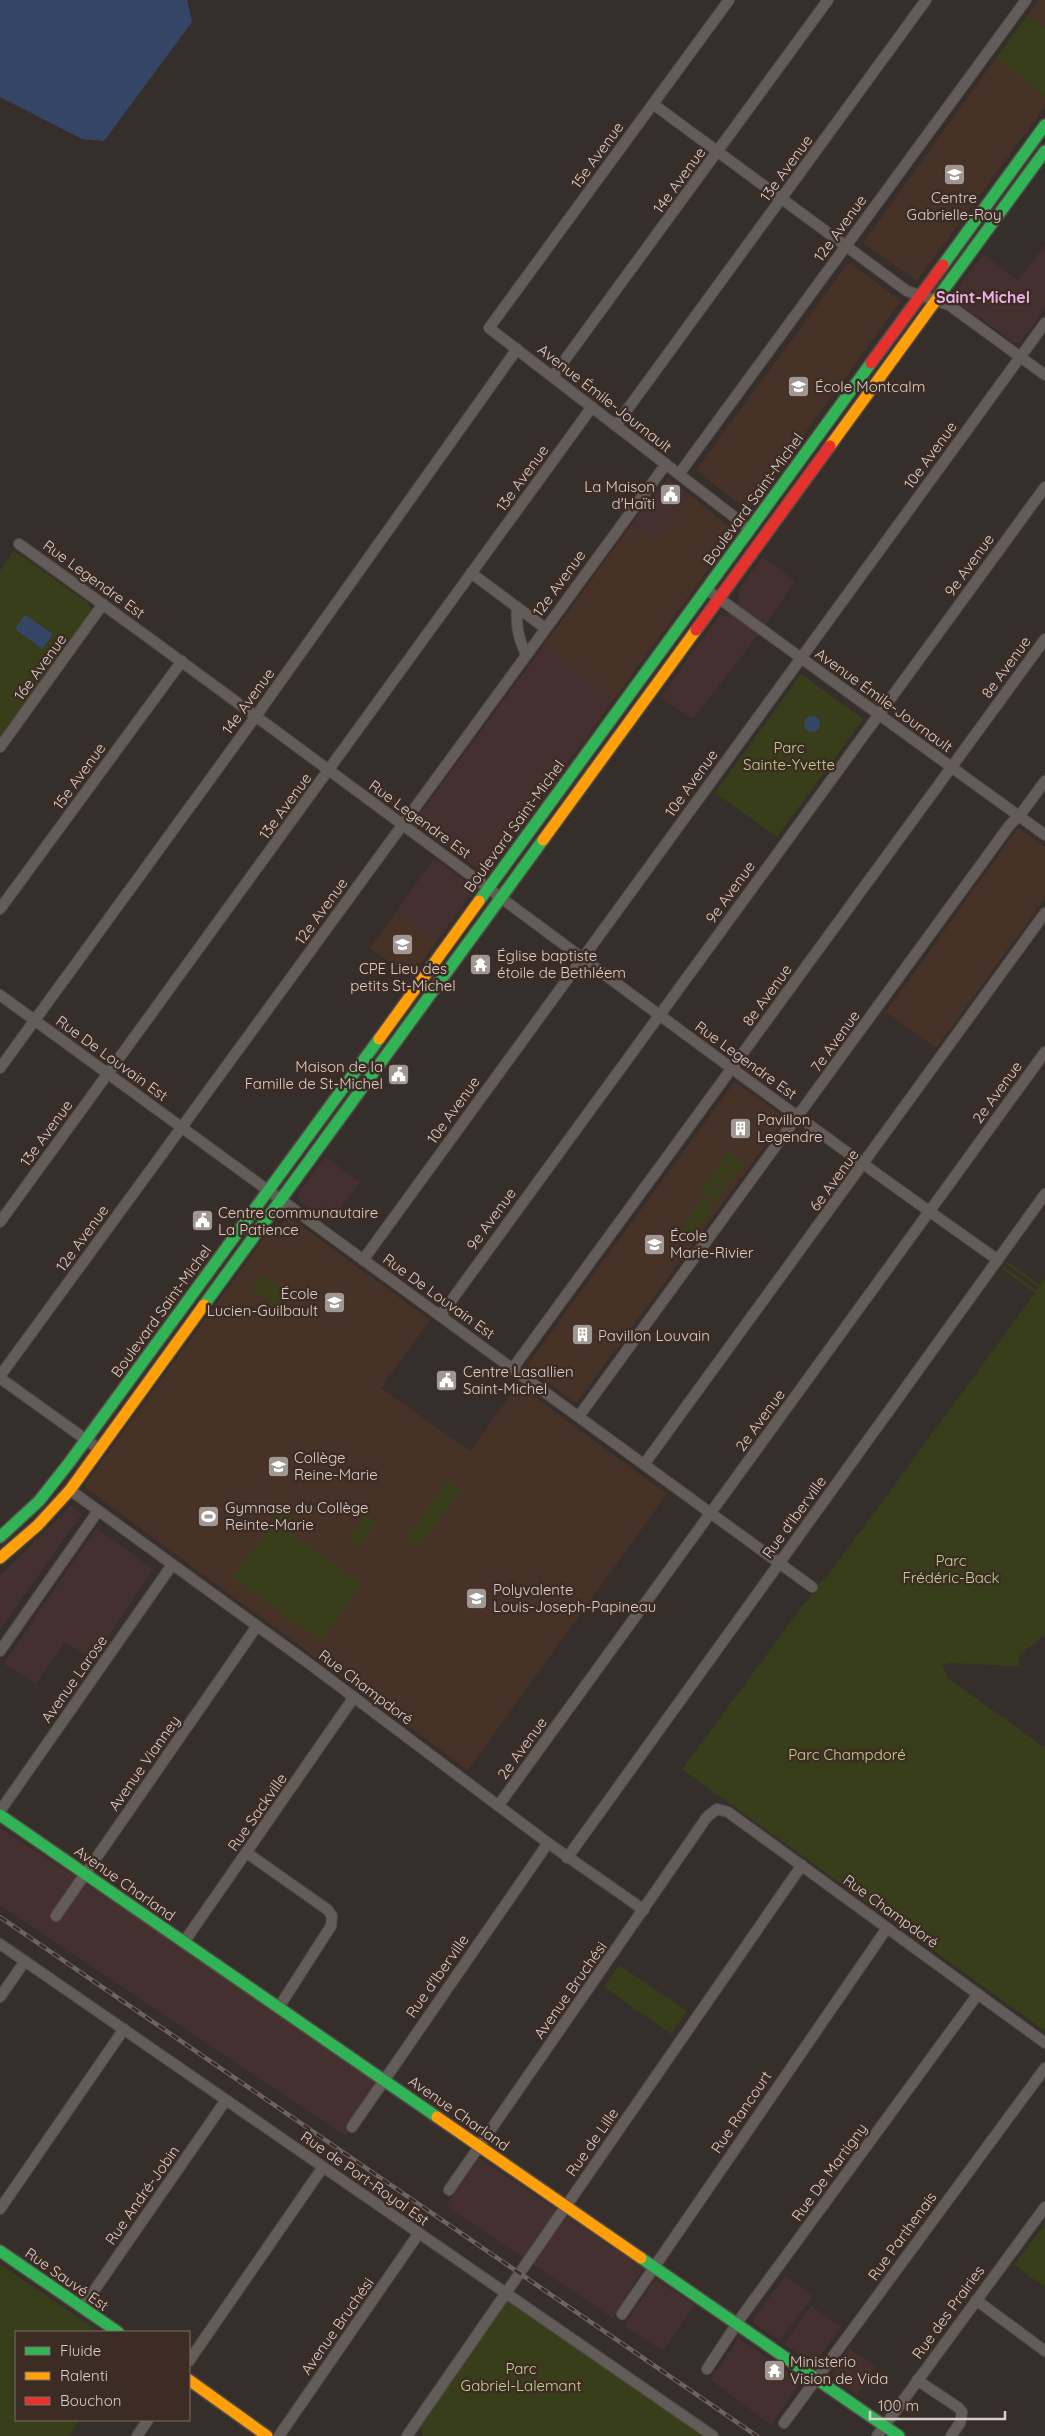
<svg xmlns="http://www.w3.org/2000/svg" width="1045" height="2436" viewBox="0 0 1045 2436" font-family="Quicksand,sans-serif">
<style>
.commercial{fill:#44312f}
.built{fill:#463227}
.green{fill:#383e1a}
.water{fill:#354565}
.lines{fill:none;stroke-linecap:round;stroke-linejoin:round}
.street-casing{stroke:#534b47;stroke-width:12}
.fast-casing{stroke:#534b47;stroke-width:14}
.slow-casing{stroke:#534b47;stroke-width:14}
.jam-casing{stroke:#534b47;stroke-width:14}
.street{stroke:#635c59;stroke-width:10}
.fast{stroke:#30b455;stroke-width:11}
.slow{stroke:#ff9f0a;stroke-width:11}
.jam{stroke:#e5322d;stroke-width:11}
.rail-casing{stroke:#6b6462;stroke-width:4.5}
.rail{stroke:#3c2c24;stroke-width:2.5;stroke-dasharray:8;stroke-linecap:butt}
.labels{text-anchor:middle;dominant-baseline:central;stroke-width:5;stroke-linejoin:round;paint-order:stroke}
.street-label{font-size:15px;fill:#dacfca;stroke:#3c2c24}
.poi-label{font-size:15px;fill:#dacfca;stroke:#3c2c24;text-anchor:start}
.park-label{font-size:15px;fill:#c3d38b;stroke:#3c2c24}
.neighbourhood-label{font-size:16px;font-weight:bold;fill:#ecaee4;stroke:#3c2c24}
</style>
<rect width="100%" height="100%" fill="#362e2a"/>
<g class="commercial">
<path d="M1045,245V307L1020,343H1015L955,300V292L983,254L1018,281Z"/>
<path d="M668,478L690,495L656,543L631,525Z"/>
<path d="M763,557L795,581L762,630L693,719L660,697L720,615L729,616L739,601V589Z"/>
<path d="M544,645L615,698L495,862L491,859L482,872L418,824L416,819Z"/>
<path d="M434,858L470,885L473,891L437,941L396,912Z"/>
<path d="M325,1157L360,1182L330,1222L300,1202L298,1194Z"/>
<path d="M71,1506L82,1514L0,1629V1576Z"/>
<path d="M96,1528L153,1569L92,1660L65,1642L36,1684L4,1664Z"/>
<path d="M0,1828L384,2079L346,2136L0,1905Z"/>
<path d="M479,2158L643,2268L613,2318L446,2206Z"/>
<path d="M785,2276L813,2296L780,2340L755,2324L753,2320Z"/>
<path d="M657,2280L694,2305L663,2351L624,2326L653,2282Z"/>
<path d="M811,2306L841,2327L816,2362L812,2363L784,2344Z"/>
<path d="M738,2339L801,2381L771,2425L711,2380Z"/>
<path d="M849,2348L875,2367L857,2395L832,2375Z"/>
</g>
<g class="built">
<path d="M1039,0H1045V27L1028,15Z"/>
<path d="M996,58L1045,96V106L917,281L863,243Z"/>
<path d="M849,262L901,301L748,511L696,470Z"/>
<path d="M690,495L732,529L733,535L615,698L544,645L631,525L656,543Z"/>
<path d="M1017,829H1020L1045,847V898L936,1048L886,1012Z"/>
<path d="M396,912L437,941L411,977L370,948Z"/>
<path d="M737,1083L782,1115L777,1122L780,1125L577,1402H574L528,1368V1364L733,1084Z"/>
<path d="M288,1216L430,1320L381,1388L470,1451L518,1385L667,1494L468,1770L86,1488V1483L269,1231L274,1235Z"/>
</g>
<g class="green">
<path d="M1028,15L1045,27V96L996,58Z"/>
<path d="M14,551L88,603L92,612L0,736V571Z"/>
<path d="M801,674L863,719L777,837L715,793Z"/>
<path d="M728,1152L744,1165L738,1173L722,1161Z"/>
<path d="M721,1162L737,1174L731,1182L715,1170Z"/>
<path d="M714,1171L730,1183L724,1192L708,1180Z"/>
<path d="M706,1181L723,1193L717,1202L700,1190Z"/>
<path d="M706,1198L714,1207L692,1238L680,1229L701,1201Z"/>
<path d="M1008,1262L1040,1285L1045,1278V1634L1019,1656V1666L950,1663L942,1665L949,1679L1045,1748V2031L682,1769L822,1580L824,1581L1035,1293L1002,1269L1004,1267L1036,1290L1039,1287L1006,1264Z"/>
<path d="M262,1275L288,1293L278,1307L252,1289Z"/>
<path d="M448,1481L461,1492L417,1547L406,1538Z"/>
<path d="M274,1501L293,1515L286,1526L267,1512Z"/>
<path d="M365,1515L377,1524L359,1547L348,1538Z"/>
<path d="M274,1521L362,1585L321,1641L233,1577Z"/>
<path d="M619,1965L687,2011L671,2034L604,1987Z"/>
<path d="M1045,2224V2287L1014,2265Z"/>
<path d="M0,2264L99,2332H16V2420H80L69,2436H0Z"/>
<path d="M506,2293L713,2436H423L420,2418Z"/>
</g>
<g class="water">
<path d="M0,0H187L192,22L104,141L82,139L0,97Z"/>
<path d="M25,615L53,634L42,649L15,629Z"/>
<circle cx="812" cy="724" r="8"/>
</g>
<g class="lines">
<defs>
<g id="street">
<path d="M729,0L489,328L750,529"/>
<path d="M653,104L907,291L949,305L1045,375"/>
<path d="M553,376L828,0"/>
<path d="M616,425L926,0"/>
<path d="M679,474L1026,0"/>
<path d="M19,544C348,779 667,1027 998,1260"/>
<path d="M471,573L545,628"/>
<path d="M706,589L1045,835"/>
<path d="M517,607C516,625 518,638 526,654"/>
<path d="M0,747L103,604"/>
<path d="M0,909L182,661"/>
<path d="M0,995L812,1587"/>
<path d="M0,1068L256,716L517,349"/>
<path d="M0,1222L592,407"/>
<path d="M363,1260L1045,323"/>
<path d="M440,1316L1045,487"/>
<path d="M513,1368L1045,639"/>
<path d="M0,1376L666,464"/>
<path d="M0,1378L99,1449"/>
<path d="M579,1416L1009,826L1023,811L1045,781"/>
<path d="M645,1463L1045,913"/>
<path d="M70,1490L311,1665L548,1843L644,1910"/>
<path d="M0,1651L98,1511"/>
<path d="M498,1806L1045,1052"/>
<path d="M0,1811L172,1565"/>
<path d="M247,1853L328,1910L332,1916L331,1926L279,2007"/>
<path d="M567,1858L1045,1194"/>
<path d="M56,1916L257,1626"/>
<path d="M184,1942L354,1697"/>
<path d="M0,1944L713,2436"/>
<path d="M0,1997L25,1961"/>
<path d="M352,2127L548,1843"/>
<path d="M449,2190L707,1817L717,1809L728,1812L1045,2043"/>
<path d="M0,2209L124,2029"/>
<path d="M976,2300L1045,2351"/>
<path d="M82,2308L226,2100"/>
<path d="M622,2314L887,1928"/>
<path d="M189,2361L323,2167"/>
<path d="M707,2369L742,2316L978,1994"/>
<path d="M917,2380L959,2408L962,2412L960,2423L951,2436"/>
<path d="M784,2423L1045,2068"/>
<path d="M137,2436L148,2420"/>
<path d="M279,2436L419,2233"/>
<path d="M407,2436L802,1865"/>
<path d="M877,2436L1045,2207"/>
</g>
<g id="fast">
<path d="M943,265L1045,125"/>
<path d="M939,296L1045,151"/>
<path d="M479,901L871,363"/>
<path d="M204,1305L543,840"/>
<path d="M0,1537L39,1501L69,1463L379,1039"/>
<path d="M0,1815L437,2117"/>
<path d="M0,2251L118,2332"/>
<path d="M641,2258L899,2436"/>
</g>
<g id="slow">
<path d="M830,446L939,296"/>
<path d="M543,840L696,630"/>
<path d="M379,1039L479,901"/>
<path d="M0,1558L38,1525L70,1490L204,1305"/>
<path d="M437,2117L641,2258"/>
<path d="M189,2380L267,2436"/>
</g>
<g id="jam">
<path d="M871,363L943,265"/>
<path d="M696,630L830,446"/>
</g>
</defs>
<use href="#street" class="street-casing"/>
<use href="#fast" class="fast-casing"/>
<use href="#slow" class="slow-casing"/>
<use href="#jam" class="jam-casing"/>
<use href="#street" class="street"/>
<use href="#fast" class="fast"/>
<use href="#slow" class="slow"/>
<use href="#jam" class="jam"/>
<defs>
<path id="rail" d="M0,1917L757,2436"/>
</defs>
<use href="#rail" class="rail-casing"/>
<use href="#rail" class="rail"/>
</g>
<defs>
<symbol id="school-square" viewBox="-11 -11 22 22"><rect x="-9" y="-9" width="18" height="18" rx="4" fill="#a19792" stroke="#3c2c24"/><path d="M0-5L7-2L0 1L-7-2ZM-4 1L0 2.5L4 1V4Q0 6-4 4Z" fill="#fff"/></symbol>
<symbol id="civic-square" viewBox="-11 -11 22 22"><rect x="-9" y="-9" width="18" height="18" rx="4" fill="#a19792" stroke="#3c2c24"/><path d="M-.6-6.5H3V-4.5H.6V-3L4-1V1h2V6H-6V1h2V-1L-.6-3ZM-1.2 2.5V6h2.4V2.5Z" fill="#fff"/></symbol>
<symbol id="temple-square" viewBox="-11 -11 22 22"><rect x="-9" y="-9" width="18" height="18" rx="4" fill="#a19792" stroke="#3c2c24"/><path d="M0-6L5-2H3V0L6.5 2.5H4V6H1.5V3h-3V6H-4V2.5H-6.5L-3 0V-2H-5Z" fill="#fff"/></symbol>
<symbol id="building-square" viewBox="-11 -11 22 22"><rect x="-9" y="-9" width="18" height="18" rx="4" fill="#a19792" stroke="#3c2c24"/><path d="M-4-6H4V6H1V3H-1V6H-4ZM-2.5-4.3h1.7v1.8h-1.7ZM.8-4.3h1.7v1.8H.8ZM-2.5-1h1.7V.8h-1.7ZM.8-1h1.7V.8H.8Z" fill="#fff"/></symbol>
<symbol id="stadium-square" viewBox="-11 -11 22 22"><rect x="-9" y="-9" width="18" height="18" rx="4" fill="#a19792" stroke="#3c2c24"/><path d="M0-5a6.5 5 0 1 0 0 10a6.5 5 0 1 0 0-10ZM-3.5-1.8h7v3.6h-7Z" fill="#fff"/></symbol>
</defs>
<g fill-rule="evenodd">
<use href="#school-square" x="942" y="162" width="25" height="25"/>
<use href="#school-square" x="786" y="374" width="25" height="25"/>
<use href="#civic-square" x="658" y="482" width="25" height="25"/>
<use href="#school-square" x="390" y="932" width="25" height="25"/>
<use href="#temple-square" x="468" y="952" width="25" height="25"/>
<use href="#civic-square" x="386" y="1062" width="25" height="25"/>
<use href="#building-square" x="728" y="1116" width="25" height="25"/>
<use href="#civic-square" x="190" y="1208" width="25" height="25"/>
<use href="#school-square" x="642" y="1232" width="25" height="25"/>
<use href="#school-square" x="322" y="1290" width="25" height="25"/>
<use href="#building-square" x="570" y="1322" width="25" height="25"/>
<use href="#civic-square" x="434" y="1368" width="25" height="25"/>
<use href="#school-square" x="266" y="1454" width="25" height="25"/>
<use href="#stadium-square" x="196" y="1504" width="25" height="25"/>
<use href="#school-square" x="464" y="1586" width="25" height="25"/>
<use href="#temple-square" x="762" y="2358" width="25" height="25"/>
</g>
<g class="labels">
<g class="street-label">
<text transform="translate(597 155) rotate(-54)">15e Avenue</text>
<text transform="translate(786 168) rotate(-54)">13e Avenue</text>
<text transform="translate(679 180) rotate(-54)">14e Avenue</text>
<text transform="translate(840 228) rotate(-54)">12e Avenue</text>
<text transform="translate(605 398) rotate(38)">Avenue Émile-Journault</text>
<text transform="translate(930 455) rotate(-54)">10e Avenue</text>
<text transform="translate(522 478) rotate(-54)">13e Avenue</text>
<text transform="translate(753 499) rotate(-54)">Boulevard Saint-Michel</text>
<text transform="translate(969 565) rotate(-54)">9e Avenue</text>
<text transform="translate(94 579) rotate(36)">Rue Legendre Est</text>
<text transform="translate(559 583) rotate(-54)">12e Avenue</text>
<text transform="translate(40 667) rotate(-54)">16e Avenue</text>
<text transform="translate(1006 667) rotate(-54)">8e Avenue</text>
<text transform="translate(884 700) rotate(36)">Avenue Émile-Journault</text>
<text transform="translate(248 701) rotate(-54)">14e Avenue</text>
<text transform="translate(79 776) rotate(-54)">15e Avenue</text>
<text transform="translate(691 783) rotate(-54)">10e Avenue</text>
<text transform="translate(285 806) rotate(-54)">13e Avenue</text>
<text transform="translate(420 819) rotate(36)">Rue Legendre Est</text>
<text transform="translate(514 826) rotate(-54)">Boulevard Saint-Michel</text>
<text transform="translate(730 892) rotate(-54)">9e Avenue</text>
<text transform="translate(321 911) rotate(-54)">12e Avenue</text>
<text transform="translate(767 995) rotate(-54)">8e Avenue</text>
<text transform="translate(835 1041) rotate(-54)">7e Avenue</text>
<text transform="translate(112 1058) rotate(36)">Rue De Louvain Est</text>
<text transform="translate(746 1060) rotate(36)">Rue Legendre Est</text>
<text transform="translate(997 1092) rotate(-54)">2e Avenue</text>
<text transform="translate(453 1110) rotate(-54)">10e Avenue</text>
<text transform="translate(46 1133) rotate(-54)">13e Avenue</text>
<text transform="translate(834 1180) rotate(-54)">6e Avenue</text>
<text transform="translate(491 1219) rotate(-54)">9e Avenue</text>
<text transform="translate(82 1238) rotate(-54)">12e Avenue</text>
<text transform="translate(439 1296) rotate(36)">Rue De Louvain Est</text>
<text transform="translate(161 1311) rotate(-54)">Boulevard Saint-Michel</text>
<text transform="translate(760 1420) rotate(-54)">2e Avenue</text>
<text transform="translate(794 1517) rotate(-54)">Rue d'Iberville</text>
<text transform="translate(74 1679) rotate(-55)">Avenue Larose</text>
<text transform="translate(366 1687) rotate(37)">Rue Champdoré</text>
<text transform="translate(522 1748) rotate(-54)">2e Avenue</text>
<text transform="translate(144 1763) rotate(-55)">Avenue Vianney</text>
<text transform="translate(257 1812) rotate(-55)">Rue Sackville</text>
<text transform="translate(125 1883) rotate(35)">Avenue Charland</text>
<text transform="translate(891 1911) rotate(36)">Rue Champdoré</text>
<text transform="translate(437 1976) rotate(-55)">Rue d'Iberville</text>
<text transform="translate(570 1990) rotate(-55)">Avenue Bruchési</text>
<text transform="translate(741 2112) rotate(-56)">Rue Rancourt</text>
<text transform="translate(459 2113) rotate(35)">Avenue Charland</text>
<text transform="translate(592 2142) rotate(-55)">Rue de Lille</text>
<text transform="translate(829 2172) rotate(-54)">Rue De Martigny</text>
<text transform="translate(365 2178) rotate(35)">Rue de Port-Royal Est</text>
<text transform="translate(142 2195) rotate(-55)">Rue André-Jobin</text>
<text transform="translate(902 2236) rotate(-54)">Rue Parthenais</text>
<text transform="translate(67 2279) rotate(35)">Rue Sauvé Est</text>
<text transform="translate(948 2312) rotate(-54)">Rue des Prairies</text>
<text transform="translate(337 2326) rotate(-55)">Avenue Bruchési</text>
</g>
<g class="poi-label">
<text x="954" y="197" text-anchor="middle">Centre<tspan x="954" dy="17">Gabrielle-Roy</tspan></text>
<text x="815" y="386">École Montcalm</text>
<text x="655" y="486" text-anchor="end">La Maison<tspan x="655" dy="17">d'Haïti</tspan></text>
<text x="497" y="955">Église baptiste<tspan x="497" dy="17">étoile de Bethléem</tspan></text>
<text x="403" y="968" text-anchor="middle">CPE Lieu des<tspan x="403" dy="17">petits St-Michel</tspan></text>
<text x="383" y="1066" text-anchor="end">Maison de la<tspan x="383" dy="17">Famille de St-Michel</tspan></text>
<text x="757" y="1119">Pavillon<tspan x="757" dy="17">Legendre</tspan></text>
<text x="218" y="1212">Centre communautaire<tspan x="218" dy="17">La Patience</tspan></text>
<text x="670" y="1235">École<tspan x="670" dy="17">Marie-Rivier</tspan></text>
<text x="318" y="1293" text-anchor="end">École<tspan x="318" dy="17">Lucien-Guilbault</tspan></text>
<text x="598" y="1335">Pavillon Louvain</text>
<text x="463" y="1371">Centre Lasallien<tspan x="463" dy="17">Saint-Michel</tspan></text>
<text x="294" y="1457">Collège<tspan x="294" dy="17">Reine-Marie</tspan></text>
<text x="225" y="1507">Gymnase du Collège<tspan x="225" dy="17">Reinte-Marie</tspan></text>
<text x="493" y="1589">Polyvalente<tspan x="493" dy="17">Louis-Joseph-Papineau</tspan></text>
<text x="790" y="2361">Ministerio<tspan x="790" dy="17">Vision de Vida</tspan></text>
</g>
<g class="park-label">
<text x="789" y="747">Parc<tspan x="789" dy="17">Sainte-Yvette</tspan></text>
<text x="951" y="1560">Parc<tspan x="951" dy="17">Frédéric-Back</tspan></text>
<text x="847" y="1754">Parc Champdoré</text>
<text x="521" y="2368">Parc<tspan x="521" dy="17">Gabriel-Lalemant</tspan></text>
</g>
<g class="neighbourhood-label">
<text x="983" y="297">Saint-Michel</text>
</g>
</g>
<rect x="15" y="2331" width="175" height="90" fill="#3c2c24" stroke="#7b6d66"/>
<rect x="25" y="2347" width="25" height="8" fill="#30b455" stroke="#7b6d66"/>
<text x="60" y="2356" font-size="15" fill="#dacfca">Fluide</text>
<rect x="25" y="2372" width="25" height="8" fill="#ff9f0a" stroke="#7b6d66"/>
<text x="60" y="2381" font-size="15" fill="#dacfca">Ralenti</text>
<rect x="25" y="2397" width="25" height="8" fill="#e5322d" stroke="#7b6d66"/>
<text x="60" y="2406" font-size="15" fill="#dacfca">Bouchon</text>
<path d="M870 2411v8h135v-8" fill="none" stroke="#dacfca" stroke-width="2.5"/>
<text x="878" y="2411" font-size="15" fill="#dacfca" stroke="#3c2c24" stroke-width="4" paint-order="stroke">100 m</text>
</svg>
